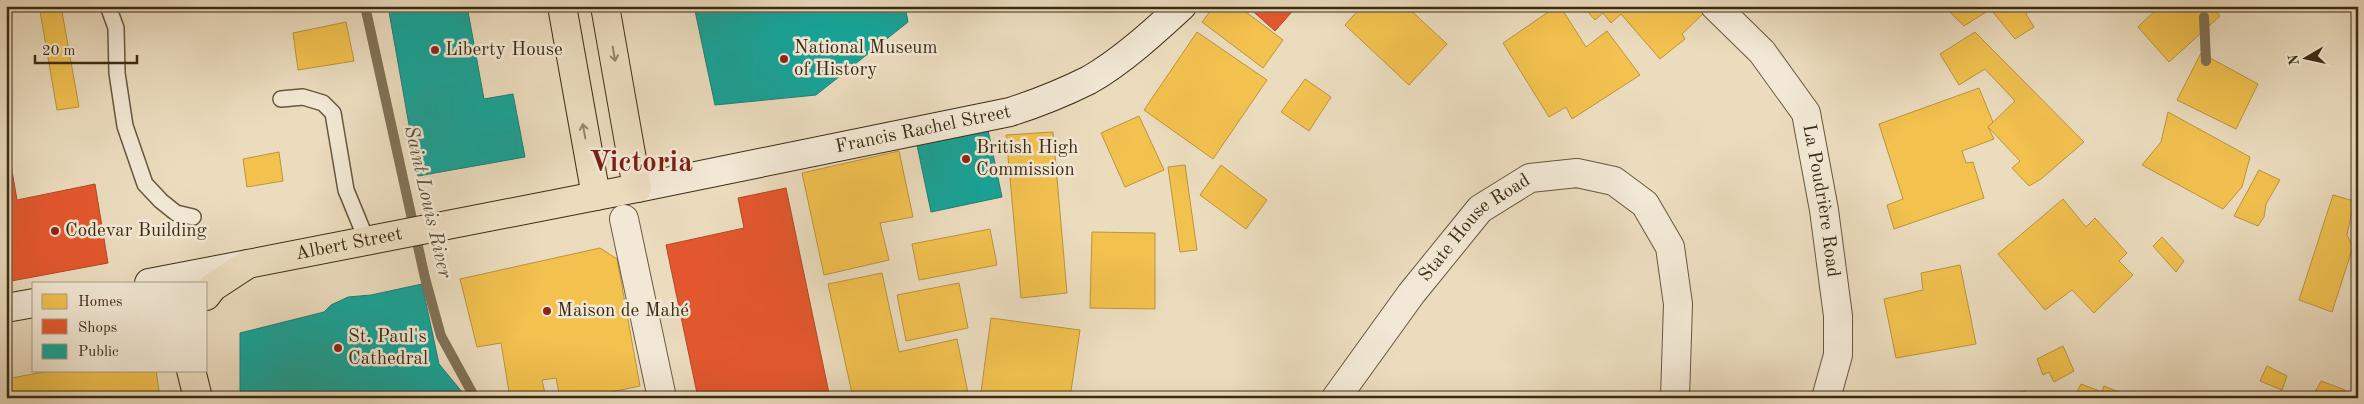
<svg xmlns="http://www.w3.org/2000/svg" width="2364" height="404" viewBox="0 0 2364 404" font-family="'Old Standard TT',serif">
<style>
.homes{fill:#f2c14e;stroke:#bb943c}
.shops{fill:#e4572e;stroke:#b14a26}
.public{fill:#17a398;stroke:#227f70}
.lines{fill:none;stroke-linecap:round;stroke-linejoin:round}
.stream{stroke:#817156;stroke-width:10}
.service-casing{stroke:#67573d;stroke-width:18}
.minor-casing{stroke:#67573d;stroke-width:30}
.secondary-casing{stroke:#3b2b12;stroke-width:30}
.primary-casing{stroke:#3b2b12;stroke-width:30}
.service{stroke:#f2e8d5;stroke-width:15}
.minor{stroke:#f2e8d5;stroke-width:28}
.secondary{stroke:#f2e8d5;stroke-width:28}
.primary{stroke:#ebdcbe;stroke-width:28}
.oneway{stroke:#938468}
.poi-dot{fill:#8f2418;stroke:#f2e8d5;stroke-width:2}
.labels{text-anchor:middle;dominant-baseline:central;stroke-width:5;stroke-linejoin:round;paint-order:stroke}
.poi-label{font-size:19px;fill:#3b2b12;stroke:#f2e8d5;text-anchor:start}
.street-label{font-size:19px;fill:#3b2b12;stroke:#f2e8d5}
.water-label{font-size:20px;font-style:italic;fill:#5e4e34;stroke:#f2e8d5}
.town-label{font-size:29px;font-weight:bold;fill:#7a1f14;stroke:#f2e8d5}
</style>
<rect width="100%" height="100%" fill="#ebdcbe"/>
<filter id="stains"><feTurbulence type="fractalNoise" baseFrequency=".004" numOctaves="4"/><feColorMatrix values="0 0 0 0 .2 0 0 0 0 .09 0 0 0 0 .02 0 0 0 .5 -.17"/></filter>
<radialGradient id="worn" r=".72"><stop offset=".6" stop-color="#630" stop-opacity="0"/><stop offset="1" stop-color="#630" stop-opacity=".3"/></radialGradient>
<g class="homes">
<path d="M37,6H61L79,107L57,110L40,11Z"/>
<path d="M1214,6H1238L1283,40L1263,68L1202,22Z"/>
<path d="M1362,6H1406L1447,44L1409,85L1345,25Z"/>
<path d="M1557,6H1560L1586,47L1607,31L1640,75L1572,119L1566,107L1549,117L1503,43Z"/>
<path d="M1583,6H1700L1706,11L1682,34L1685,39L1660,59L1621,14L1611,23L1603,13L1595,20Z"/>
<path d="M1944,6H1985L1989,10L1964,26Z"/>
<path d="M1988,6H2032L2026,14L2034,27L2015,39Z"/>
<path d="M2160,6H2211L2220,16L2169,62L2138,27Z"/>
<path d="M346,22L354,61L298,70L293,33Z"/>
<path d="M1197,32L1267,80L1213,159L1144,110Z"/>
<path d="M1975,32L2084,142L2041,179L2029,186L2012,168L2020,161L1988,127L2015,101L1985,69L1959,85L1940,54Z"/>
<path d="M2201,53L2258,84L2236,129L2177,100Z"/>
<path d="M1305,79L1331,97L1309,131L1281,112Z"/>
<path d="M1979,88L1993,122L1988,127L1994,139L1962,151L1966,163L1973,162L1984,198L1894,229L1887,205L1903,199L1879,124Z"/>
<path d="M2168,112L2250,157L2242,187L2223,209L2142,165L2161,142Z"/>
<path d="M1139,116L1164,170L1125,187L1101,133Z"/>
<path d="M1053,132L1067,293L1021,298L1006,135Z"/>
<path d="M899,151L913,217L880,223L889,260L824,275L802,173Z"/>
<path d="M279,152L283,181L247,187L243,159Z"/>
<path d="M1185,165L1197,250L1180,252L1168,167Z"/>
<path d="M1221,165L1267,200L1246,229L1200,195Z"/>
<path d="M2259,170L2280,180L2266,204L2264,217L2258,226L2234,216Z"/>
<path d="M2333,195L2354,201L2347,235L2353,247L2332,312L2299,300Z"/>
<path d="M2063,199L2086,227L2095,218L2127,253L2119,261L2133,275L2094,313L2072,290L2045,310L1998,254Z"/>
<path d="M990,229L997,265L919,280L912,244Z"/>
<path d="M1092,232L1155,233V309L1090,308Z"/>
<path d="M2162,237L2184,261L2176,272L2153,246Z"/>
<path d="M600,248L617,259L640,386L583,398H560L556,378L542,380L546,398H510L501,343L477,347L460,279Z"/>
<path d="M1960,265L1976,344L1896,358L1884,299L1923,290L1921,273Z"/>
<path d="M882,273L899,352L957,339L969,398H853L828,284Z"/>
<path d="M959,283L968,328L906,341L897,295Z"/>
<path d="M991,318L1080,330L1070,398H1021L981,392Z"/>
<path d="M2063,346L2074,371L2054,382L2049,372L2043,375L2037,359Z"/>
<path d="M2267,366L2287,376L2282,390L2260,381Z"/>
<path d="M55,370H156L160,398H6V379Z"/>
<path d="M2321,381L2345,390L2342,398H2312Z"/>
<path d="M2081,384L2102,392L2104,386L2121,393L2119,398H2074Z"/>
<path d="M2025,391V398H1989Z"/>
</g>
<g class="shops">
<path d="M1247,6H1297L1275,31Z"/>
<path d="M6,136L17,200L95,184L108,263L6,282Z"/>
<path d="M786,188L830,398H698L666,245L744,228L738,198Z"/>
</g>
<g class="public">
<path d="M388,6H467L484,99L513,94L525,157L418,176Z"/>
<path d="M694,6H905L908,22L816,95L715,105Z"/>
<path d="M988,130L1002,197L931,212L917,145Z"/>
<path d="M422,284L439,364L467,398H242L240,390V333L324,312L331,305L348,297L371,295Z"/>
</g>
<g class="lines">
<g class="stream">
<path d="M365,6L425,278L441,336L475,398"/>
<path d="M2204,17L2206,61"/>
</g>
<defs>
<g id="service">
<path d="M108,6L116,28L117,73L125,126L145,184L161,201L176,213L193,217"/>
<path d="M281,99L303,97L323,103L333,113L346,190L367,241"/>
</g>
<g id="minor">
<path id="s1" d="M1715,6L1762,52L1806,113L1824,210L1838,316V355L1826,398"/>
<path d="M624,219L662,398"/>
<path id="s2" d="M1336,398L1411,294L1480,209L1530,178L1577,173L1614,181L1645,204L1670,247L1678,304L1675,398"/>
</g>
<g id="secondary">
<path id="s3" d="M637,188L1010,112C1038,103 1063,93 1089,80C1121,62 1155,31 1182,6"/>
<path d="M149,283L248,264"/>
<path d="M6,308L34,303"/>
</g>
<g id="primary">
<path d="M562,6L596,196"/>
<path id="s4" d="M206,296L213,287L248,264L637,188L605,6"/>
<path d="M191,370L198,398"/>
</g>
</defs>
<use href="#service" class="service-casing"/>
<use href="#minor" class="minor-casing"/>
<use href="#secondary" class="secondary-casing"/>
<use href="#primary" class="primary-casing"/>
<use href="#service" class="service"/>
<use href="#minor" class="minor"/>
<use href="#secondary" class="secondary"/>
<use href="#primary" class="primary"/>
</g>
<defs><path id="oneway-shaft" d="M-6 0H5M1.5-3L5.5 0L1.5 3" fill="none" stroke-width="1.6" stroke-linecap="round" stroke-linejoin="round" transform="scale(1.25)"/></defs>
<g class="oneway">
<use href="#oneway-shaft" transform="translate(614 54) rotate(80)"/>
<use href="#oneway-shaft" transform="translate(584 131) rotate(-100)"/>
</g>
<g class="poi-dot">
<circle cx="435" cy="50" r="5"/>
<circle cx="784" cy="59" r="5"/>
<circle cx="966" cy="159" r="5"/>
<circle cx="55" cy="231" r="5"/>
<circle cx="547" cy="311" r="5"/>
<circle cx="338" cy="348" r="5"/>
</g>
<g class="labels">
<g class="poi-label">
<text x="794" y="48">National Museum<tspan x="794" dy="22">of History</tspan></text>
<text x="445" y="50">Liberty House</text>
<text x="976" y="148">British High<tspan x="976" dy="22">Commission</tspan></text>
<text x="65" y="231">Codevar Building</text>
<text x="557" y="311">Maison de Mahé</text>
<text x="348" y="337">St. Paul's<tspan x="348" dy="22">Cathedral</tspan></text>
</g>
<g class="street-label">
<text stroke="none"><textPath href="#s3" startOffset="292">Francis Rachel Street</textPath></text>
<text stroke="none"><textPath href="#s1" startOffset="230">La Poudrière Road</textPath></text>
<text stroke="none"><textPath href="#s2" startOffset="221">State House Road</textPath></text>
<text stroke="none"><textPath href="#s4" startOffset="156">Albert Street</textPath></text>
</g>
<g class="water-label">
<text transform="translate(427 202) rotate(77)">Saint Louis River</text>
</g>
<g class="town-label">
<text x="641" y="163">Victoria</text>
</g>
</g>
<rect width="2364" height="404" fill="none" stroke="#ebdcbe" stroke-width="25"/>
<rect x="8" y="8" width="2349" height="389" fill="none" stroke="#3b2b12" stroke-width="2.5"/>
<rect x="12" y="12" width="2339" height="379" fill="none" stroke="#3b2b12"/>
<rect x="32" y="282" width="175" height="90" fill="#f2e8d5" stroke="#a99c87"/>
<rect x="42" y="294" width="25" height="15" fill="#f2c14e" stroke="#a99c87"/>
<text x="78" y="306" font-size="15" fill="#3b2b12">Homes</text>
<rect x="42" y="319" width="25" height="15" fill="#e4572e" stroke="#a99c87"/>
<text x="78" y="332" font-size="15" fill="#3b2b12">Shops</text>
<rect x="42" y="344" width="25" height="15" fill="#17a398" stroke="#a99c87"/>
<text x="78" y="356" font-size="15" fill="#3b2b12">Public</text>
<g transform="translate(2306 58) rotate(261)" stroke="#f2e8d5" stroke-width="4" paint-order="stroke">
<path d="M0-4L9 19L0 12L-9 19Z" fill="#3b2b12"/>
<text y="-8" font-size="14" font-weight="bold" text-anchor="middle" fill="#3b2b12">N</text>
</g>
<path d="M35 55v8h102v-8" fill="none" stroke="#3b2b12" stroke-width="2.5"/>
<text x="42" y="55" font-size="15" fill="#3b2b12" stroke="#f2e8d5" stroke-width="4" paint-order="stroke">20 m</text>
<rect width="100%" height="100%" filter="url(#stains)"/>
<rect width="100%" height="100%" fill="url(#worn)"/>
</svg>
